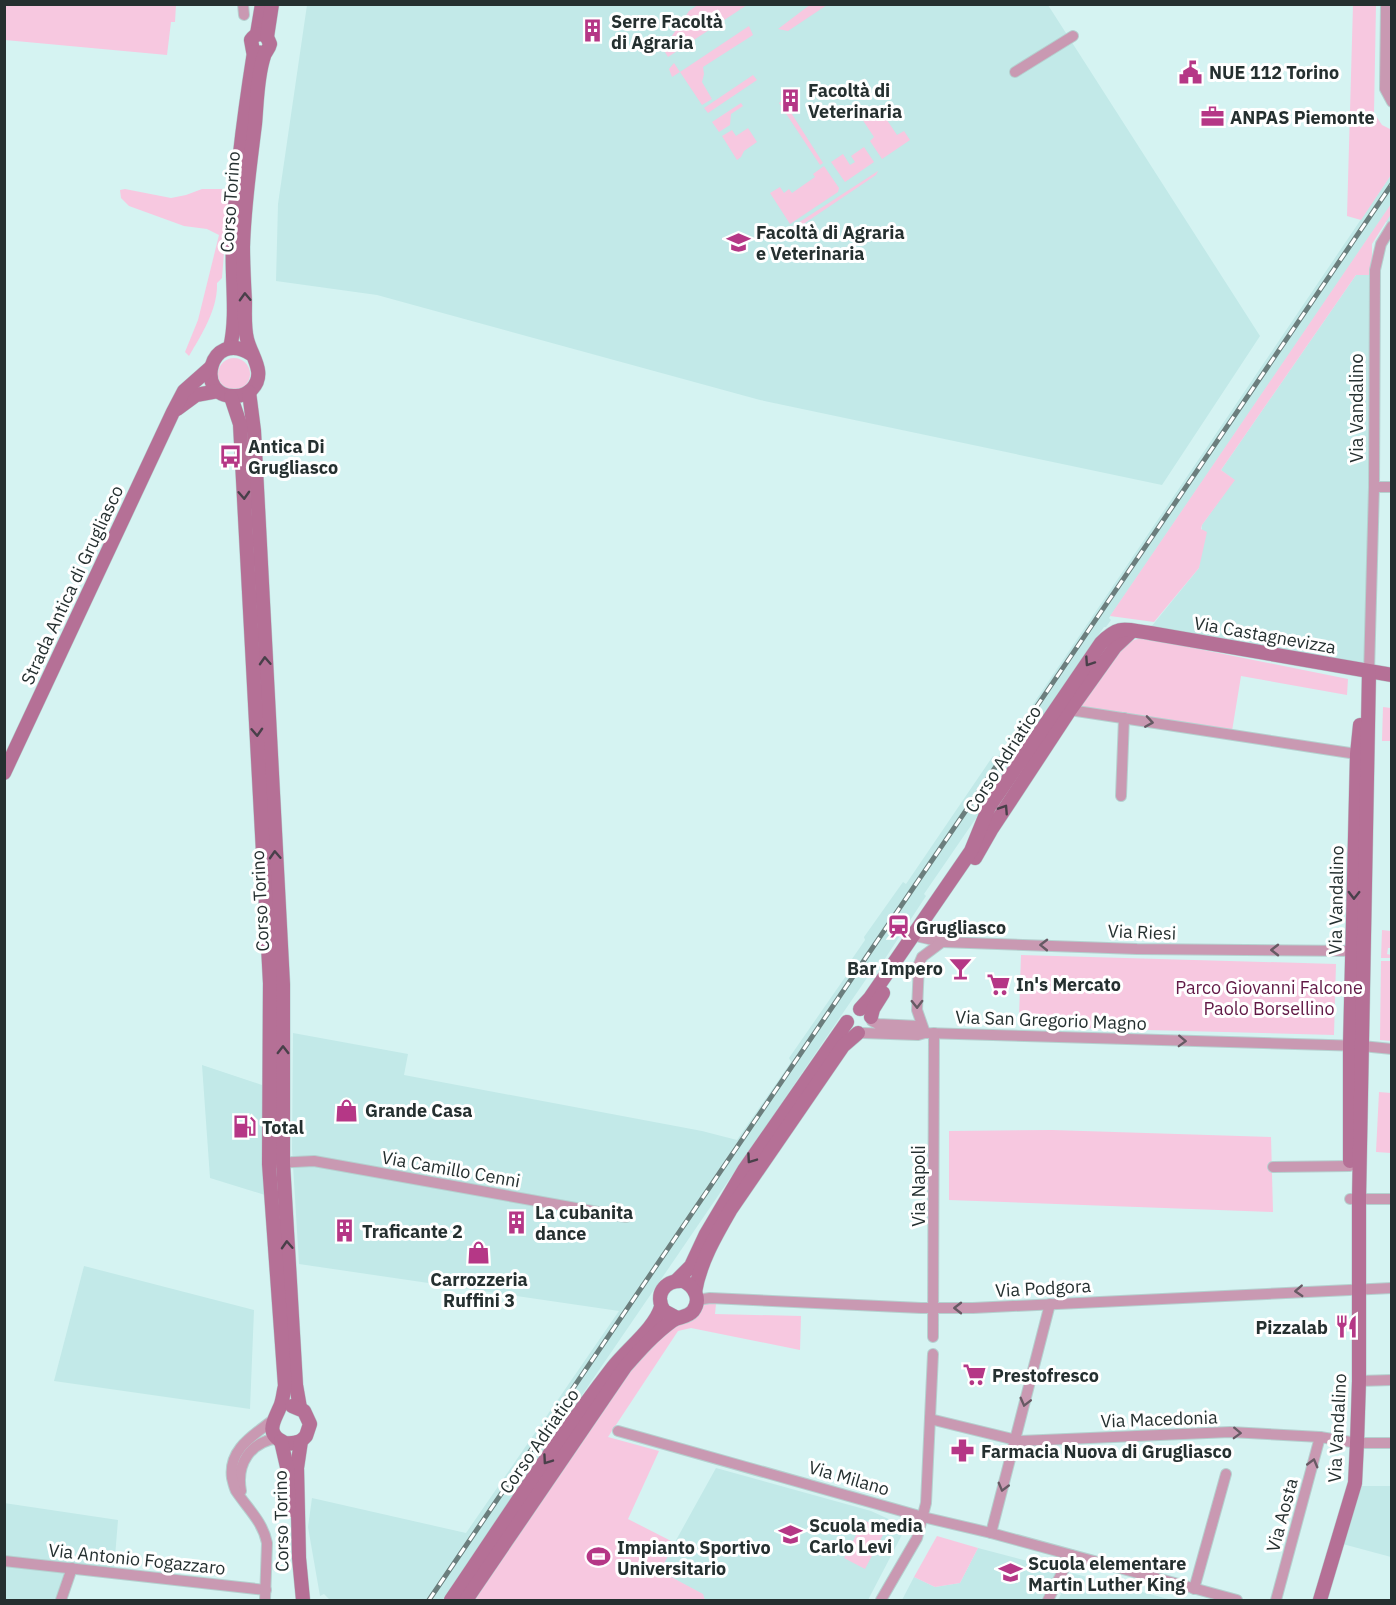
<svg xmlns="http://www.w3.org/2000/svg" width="1396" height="1605" viewBox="0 0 1396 1605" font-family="'IBM Plex Sans',sans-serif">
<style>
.built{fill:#c2e9e8}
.green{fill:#f7c8e0}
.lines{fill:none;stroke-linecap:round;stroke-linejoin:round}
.street-casing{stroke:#b5d0cf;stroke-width:12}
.secondary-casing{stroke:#b5d0cf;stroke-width:15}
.street{stroke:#c999b2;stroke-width:10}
.secondary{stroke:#b57096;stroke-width:14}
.rail-casing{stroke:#6b7e7d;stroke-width:5}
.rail{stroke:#fff;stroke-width:3;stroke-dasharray:9;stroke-linecap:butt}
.oneway{stroke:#49404a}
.oneway2{stroke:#675a64}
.labels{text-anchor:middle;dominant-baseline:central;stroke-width:6;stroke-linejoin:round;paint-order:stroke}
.poi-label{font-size:18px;font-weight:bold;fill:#253030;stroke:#fff;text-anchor:start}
.street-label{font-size:18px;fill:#253030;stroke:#fff}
.park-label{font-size:18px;fill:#611946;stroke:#fff}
</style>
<rect width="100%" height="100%" fill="#d5f3f2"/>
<g class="built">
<path d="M307,5H1048L1260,336L1162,485L760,400L377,295L276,281L278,204Z"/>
<path d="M1391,175V223L1380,221L1109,618L1111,620L1106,627H1104L1010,765L1007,773L924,894L926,896L873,977L869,975L845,1010L442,1600H330L324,1594L320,1596L308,1527L312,1498L466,1533L619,1311L299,1264L292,1149L293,1033L408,1054L404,1075L702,1131L737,1140L791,1062L789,1058L855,963L852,959L865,940L864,937L903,882L906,884L993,756H998Z"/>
<path d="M1356,275H1372L1368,670L1151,627L1199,568L1202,525L1234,480L1221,470Z"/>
<path d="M202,1065L262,1085L265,1195L210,1178Z"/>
<path d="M84,1266L254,1310L250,1409L54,1381Z"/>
<path d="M716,1468L871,1511L906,1527L868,1600H705L702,1594L659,1571Z"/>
<path d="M1355,1486H1391V1557L1339,1543Z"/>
<path d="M4,1503L118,1520L114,1569L71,1565L58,1600H5Z"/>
<path d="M978,1548L1058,1569L1041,1600H902L914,1577L935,1587L960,1583Z"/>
<path d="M1072,1573L1172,1600H1058Z"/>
</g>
<g class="green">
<path d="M699,4L747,5L668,57L663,49L689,11Z"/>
<path d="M811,4L827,5L788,31L778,29Z"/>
<path d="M4,5L5,4L185,5H176L175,22H171L167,55L5,40Z"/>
<path d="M1353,5H1376L1374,113L1382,125L1392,130L1391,175L1361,220L1347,216Z"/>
<path d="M749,26L753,35L703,67L704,74L702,82L712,99L702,105L680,72L672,77L669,69L674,63L680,72Z"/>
<path d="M753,75L757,80L708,113L704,108Z"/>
<path d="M783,100L823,163L820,165L779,103Z"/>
<path d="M741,103L743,106L731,114L730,125L719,132L712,122Z"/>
<path d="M879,108L897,135L904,131L910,140L882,159L870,141L874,137L862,119Z"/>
<path d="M748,128L757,142L744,151L741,157L737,160L722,136L732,130L736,136Z"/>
<path d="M864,147L874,162L845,182L831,162L843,154L850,165L855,162L851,156Z"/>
<path d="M824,166L839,188L838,192L790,224L770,193L780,187L784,193L789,189L792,193L815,177L813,174Z"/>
<path d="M878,171L876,175L796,229L785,236L781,234Z"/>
<path d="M125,189L171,198L186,195L202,189H229L222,278L217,283C218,309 202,334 189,356L185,352L198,320L219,235L207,229L184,226L129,206L121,198L120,190Z"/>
<path d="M1391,204V214L1372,244V275H1356L1221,470L1235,480L1202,525L1201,529L1207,532L1199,568L1154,622L1110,616Z"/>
<circle cx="234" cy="374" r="16"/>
<path d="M1138,639H1149L1348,679L1347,695L1241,676L1232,731L1079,707C1092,687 1113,644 1138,639Z"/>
<path d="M1383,707L1391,708V741H1382Z"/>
<path d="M1382,930L1391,931V948H1388L1387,954L1391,955V958H1381Z"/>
<path d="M1021,955L1336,964L1334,1035L1031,1027V1017H1019Z"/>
<path d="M1381,961H1391V1041L1380,1040Z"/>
<path d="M1379,1092L1391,1093V1153L1376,1152Z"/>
<path d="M1052,1130L1271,1137L1273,1212L949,1200V1131Z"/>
<path d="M708,1304H716L715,1314L801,1316L800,1350L691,1328L678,1331L608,1437L659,1451L628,1519L675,1543L660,1571L703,1594L705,1600H473L645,1349L703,1305Z"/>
<path d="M864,1520L885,1531L865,1569L844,1558Z"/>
<path d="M937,1536L978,1548L960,1583L935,1587L914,1577Z"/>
</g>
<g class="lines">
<defs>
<g id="street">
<path d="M243,4L244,15"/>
<path d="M1386,4L1385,89L1392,102"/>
<path d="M1015,72L1073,36"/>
<path d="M1374,487H1392"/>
<path d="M1369,672L1374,487L1375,270L1381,244L1392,226"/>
<path d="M1070,710L1363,755"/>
<path d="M1121,796L1124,718"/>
<path d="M920,937L942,942L1137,949L1358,951"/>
<path d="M942,942L922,957L919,964L917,1010L925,1033L1362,1046L1392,1049"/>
<path d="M863,1033L918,1035L925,1033L918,1026L878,1024L872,1021"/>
<path d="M275,1163L314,1161L626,1217"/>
<path d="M1273,1167L1350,1166"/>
<path d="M1350,1199H1392"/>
<path d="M697,1300L710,1298L921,1308H973L1392,1288"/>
<path d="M933,1337L934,1033"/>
<path d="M1359,1381L1392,1380"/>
<path d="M930,1419L1020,1441L1230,1432L1320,1437L1357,1443H1392"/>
<path d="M618,1431L923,1517L991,1533L1237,1600"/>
<path d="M241,1491C236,1464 250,1442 278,1438"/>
<path d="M991,1533L1050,1304"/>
<path d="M4,1561L266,1590"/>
<path d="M1194,1589L1226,1474"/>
<path d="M61,1600L72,1568"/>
<path d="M265,1600L267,1543C263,1522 248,1509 236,1491C234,1487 233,1482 232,1478C228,1449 254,1435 273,1420"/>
<path d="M881,1600L917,1538L926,1503L933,1354"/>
<path d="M1048,1600L1071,1555"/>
<path d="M1276,1600L1320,1437"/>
</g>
<g id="secondary">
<path d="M257,34L262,4"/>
<path d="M262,53L253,51L251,40C255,34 261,32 267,37"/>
<path d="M230,348C238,314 231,278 233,243C235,179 244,115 254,52"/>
<path d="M251,354C209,327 193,399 236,396C242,396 247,394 252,389C267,373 251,356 247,339C244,327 245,314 245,302C244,284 243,265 243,247C244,206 250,165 255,124C257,102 257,77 264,56C265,52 269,49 270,44L267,37L272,4"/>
<path d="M249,392L254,431L283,984V1163L296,1385L300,1408"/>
<path d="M231,397L240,424L270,983L269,1164L285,1386C283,1393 283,1402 279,1409C274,1421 265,1433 283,1442C289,1445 295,1443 301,1441"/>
<path d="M177,409L196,395L218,391"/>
<path d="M4,773L173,412L184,391L210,368"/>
<path d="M975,858L991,830L1070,710L1115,647L1132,631"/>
<path d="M860,1009L870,998L971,851L989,807L1101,643C1120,624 1125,630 1150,633L1392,675"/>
<path d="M871,1017L873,1009L883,993"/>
<path d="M1350,1161V1045L1357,754L1360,725"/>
<path d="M677,1280L691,1266L706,1234L744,1170L847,1022"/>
<path d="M695,1292C700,1262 716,1235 731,1209L843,1046L858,1033"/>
<path d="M292,1406L304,1411L310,1424L306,1436L301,1441L297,1468L299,1558L303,1600"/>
<path d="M281,1441L287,1467L289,1510"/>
<path d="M451,1600C504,1522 555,1442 613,1367C627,1349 655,1328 661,1307"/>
<path d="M466,1600L625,1367C639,1351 654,1334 672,1321C679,1316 687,1318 693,1311C702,1299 694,1286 683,1281C664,1280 654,1295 664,1311L677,1318"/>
<path d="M1320,1600L1355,1483L1357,1443L1359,1381V1199L1369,672"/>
</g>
</defs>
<use href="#street" class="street-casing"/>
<use href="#secondary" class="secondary-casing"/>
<use href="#street" class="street"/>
<use href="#secondary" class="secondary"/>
<defs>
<path id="rail" d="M429,1600L1392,184"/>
</defs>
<use href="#rail" class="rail-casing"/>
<use href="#rail" class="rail"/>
</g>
<defs><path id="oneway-chevron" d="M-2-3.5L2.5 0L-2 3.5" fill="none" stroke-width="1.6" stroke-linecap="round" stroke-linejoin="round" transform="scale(1.5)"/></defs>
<g class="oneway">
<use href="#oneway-chevron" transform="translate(245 297) rotate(-92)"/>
<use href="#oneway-chevron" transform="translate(244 495) rotate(87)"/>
<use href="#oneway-chevron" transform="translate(265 661) rotate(-93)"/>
<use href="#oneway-chevron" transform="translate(1089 662) rotate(124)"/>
<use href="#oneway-chevron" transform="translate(257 732) rotate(87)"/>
<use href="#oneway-chevron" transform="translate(1004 809) rotate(-57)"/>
<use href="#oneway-chevron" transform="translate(275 855) rotate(-93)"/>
<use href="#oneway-chevron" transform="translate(1354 895) rotate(91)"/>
<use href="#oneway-chevron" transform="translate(283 1050) rotate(-90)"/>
<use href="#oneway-chevron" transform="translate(751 1159) rotate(125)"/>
<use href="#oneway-chevron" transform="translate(287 1245) rotate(-93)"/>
<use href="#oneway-chevron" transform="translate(547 1460) rotate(125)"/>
</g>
<g class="oneway2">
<use href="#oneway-chevron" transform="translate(1149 722) rotate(9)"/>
<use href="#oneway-chevron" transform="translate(1044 945) rotate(-179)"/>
<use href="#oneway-chevron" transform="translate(1275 950) rotate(-180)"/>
<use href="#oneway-chevron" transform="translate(917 1004) rotate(89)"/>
<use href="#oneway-chevron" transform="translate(1182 1041) rotate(2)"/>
<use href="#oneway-chevron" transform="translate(1299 1291) rotate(177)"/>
<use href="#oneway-chevron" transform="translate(958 1308) rotate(180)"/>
<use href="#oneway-chevron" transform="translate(1025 1402) rotate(104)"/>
<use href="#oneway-chevron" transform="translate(1237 1433) rotate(2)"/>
<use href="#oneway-chevron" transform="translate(1313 1463) rotate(-75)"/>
<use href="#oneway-chevron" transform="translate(1003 1487) rotate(105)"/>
</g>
<defs>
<symbol id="building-bare" viewBox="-9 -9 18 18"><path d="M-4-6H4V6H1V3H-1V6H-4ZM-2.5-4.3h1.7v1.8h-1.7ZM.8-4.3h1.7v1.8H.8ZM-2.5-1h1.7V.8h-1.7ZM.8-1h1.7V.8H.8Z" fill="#b53786" stroke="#fff" stroke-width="2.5" paint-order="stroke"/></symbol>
<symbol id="civic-bare" viewBox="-9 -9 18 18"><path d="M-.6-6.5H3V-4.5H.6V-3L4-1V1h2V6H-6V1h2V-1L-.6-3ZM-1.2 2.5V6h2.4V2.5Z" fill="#b53786" stroke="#fff" stroke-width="2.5" paint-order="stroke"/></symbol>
<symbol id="office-bare" viewBox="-9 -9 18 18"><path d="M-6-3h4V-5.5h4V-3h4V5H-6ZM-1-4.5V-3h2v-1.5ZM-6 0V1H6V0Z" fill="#b53786" stroke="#fff" stroke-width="2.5" paint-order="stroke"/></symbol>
<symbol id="university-bare" viewBox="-9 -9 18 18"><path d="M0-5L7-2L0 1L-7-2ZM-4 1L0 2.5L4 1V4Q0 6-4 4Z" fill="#b53786" stroke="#fff" stroke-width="2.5" paint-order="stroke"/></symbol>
<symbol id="bus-bare" viewBox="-9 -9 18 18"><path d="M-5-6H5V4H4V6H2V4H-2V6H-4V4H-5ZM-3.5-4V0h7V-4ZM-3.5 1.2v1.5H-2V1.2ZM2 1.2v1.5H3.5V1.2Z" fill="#b53786" stroke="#fff" stroke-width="2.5" paint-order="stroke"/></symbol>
<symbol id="station-bare" viewBox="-9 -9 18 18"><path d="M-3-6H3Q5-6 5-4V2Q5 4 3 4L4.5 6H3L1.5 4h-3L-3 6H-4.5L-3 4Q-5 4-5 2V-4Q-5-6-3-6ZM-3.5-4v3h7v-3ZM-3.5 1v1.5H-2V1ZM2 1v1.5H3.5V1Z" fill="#b53786" stroke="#fff" stroke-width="2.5" paint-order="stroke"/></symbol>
<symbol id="bar-bare" viewBox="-9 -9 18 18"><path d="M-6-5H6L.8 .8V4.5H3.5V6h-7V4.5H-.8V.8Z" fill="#b53786" stroke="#fff" stroke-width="2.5" paint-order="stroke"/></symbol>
<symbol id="supermarket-bare" viewBox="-9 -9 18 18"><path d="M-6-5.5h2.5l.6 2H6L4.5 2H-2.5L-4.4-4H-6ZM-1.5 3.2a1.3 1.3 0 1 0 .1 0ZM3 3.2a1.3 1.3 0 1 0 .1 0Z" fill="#b53786" stroke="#fff" stroke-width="2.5" paint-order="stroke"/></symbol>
<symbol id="shop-bare" viewBox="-9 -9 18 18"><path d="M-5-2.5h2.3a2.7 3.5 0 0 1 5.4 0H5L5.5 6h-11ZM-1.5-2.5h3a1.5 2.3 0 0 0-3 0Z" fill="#b53786" stroke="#fff" stroke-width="2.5" paint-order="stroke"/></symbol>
<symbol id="fuel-bare" viewBox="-9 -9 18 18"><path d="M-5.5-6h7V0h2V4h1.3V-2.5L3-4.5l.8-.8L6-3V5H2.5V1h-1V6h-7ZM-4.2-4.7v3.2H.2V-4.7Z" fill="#b53786" stroke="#fff" stroke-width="2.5" paint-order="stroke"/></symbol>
<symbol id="restaurant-bare" viewBox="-9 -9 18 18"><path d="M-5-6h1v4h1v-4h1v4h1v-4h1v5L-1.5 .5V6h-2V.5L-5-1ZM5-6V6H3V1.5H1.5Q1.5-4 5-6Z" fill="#b53786" stroke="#fff" stroke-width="2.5" paint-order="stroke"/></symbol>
<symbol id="pharmacy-bare" viewBox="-9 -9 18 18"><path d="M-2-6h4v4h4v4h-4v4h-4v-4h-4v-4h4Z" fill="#b53786" stroke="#fff" stroke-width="2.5" paint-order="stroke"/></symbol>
<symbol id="school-bare" viewBox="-9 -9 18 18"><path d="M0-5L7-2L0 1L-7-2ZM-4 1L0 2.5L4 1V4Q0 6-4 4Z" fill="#b53786" stroke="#fff" stroke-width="2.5" paint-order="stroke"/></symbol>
<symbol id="stadium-bare" viewBox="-9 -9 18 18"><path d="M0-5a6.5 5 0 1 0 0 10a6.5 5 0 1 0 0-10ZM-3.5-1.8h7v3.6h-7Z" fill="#b53786" stroke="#fff" stroke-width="2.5" paint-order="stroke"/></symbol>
</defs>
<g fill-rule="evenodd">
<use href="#building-bare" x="576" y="14" width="33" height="33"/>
<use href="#civic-bare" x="1174" y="56" width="33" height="33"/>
<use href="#building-bare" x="774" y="84" width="33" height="33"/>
<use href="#office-bare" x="1196" y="100" width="33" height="33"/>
<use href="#university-bare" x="722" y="226" width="33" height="33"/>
<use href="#bus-bare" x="214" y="440" width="33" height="33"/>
<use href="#station-bare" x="882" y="910" width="33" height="33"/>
<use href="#bar-bare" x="944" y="952" width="33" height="33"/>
<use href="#supermarket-bare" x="982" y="968" width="33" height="33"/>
<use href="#shop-bare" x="330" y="1094" width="33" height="33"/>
<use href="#fuel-bare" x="228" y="1110" width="33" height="33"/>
<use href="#building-bare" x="500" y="1206" width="33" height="33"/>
<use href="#building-bare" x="328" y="1214" width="33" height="33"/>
<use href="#shop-bare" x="462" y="1236" width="33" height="33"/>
<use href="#restaurant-bare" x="1330" y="1310" width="33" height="33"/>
<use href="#supermarket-bare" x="958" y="1358" width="33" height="33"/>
<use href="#pharmacy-bare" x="946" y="1434" width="33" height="33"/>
<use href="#school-bare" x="774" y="1518" width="33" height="33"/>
<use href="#stadium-bare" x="582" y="1540" width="33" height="33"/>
<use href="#school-bare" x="994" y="1556" width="33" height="33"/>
</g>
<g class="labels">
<g class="poi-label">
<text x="611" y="21">Serre Facoltà<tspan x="611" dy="21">di Agraria</tspan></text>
<text x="1209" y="72">NUE 112 Torino</text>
<text x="808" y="90">Facoltà di<tspan x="808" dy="21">Veterinaria</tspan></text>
<text x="1230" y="117">ANPAS Piemonte</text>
<text x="756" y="232">Facoltà di Agraria<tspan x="756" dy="21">e Veterinaria</tspan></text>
<text x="248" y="446">Antica Di<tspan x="248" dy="21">Grugliasco</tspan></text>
<text x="916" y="927">Grugliasco</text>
<text x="943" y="968" text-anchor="end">Bar Impero</text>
<text x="1016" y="984">In's Mercato</text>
<text x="365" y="1110">Grande Casa</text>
<text x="262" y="1127">Total</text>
<text x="535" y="1212">La cubanita<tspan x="535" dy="21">dance</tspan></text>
<text x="362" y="1231">Traficante 2</text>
<text x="479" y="1279" text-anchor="middle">Carrozzeria<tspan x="479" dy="21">Ruffini 3</tspan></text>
<text x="1328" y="1327" text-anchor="end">Pizzalab</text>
<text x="992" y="1375">Prestofresco</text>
<text x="981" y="1451">Farmacia Nuova di Grugliasco</text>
<text x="809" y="1525">Scuola media<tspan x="809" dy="21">Carlo Levi</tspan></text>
<text x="617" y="1547">Impianto Sportivo<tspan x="617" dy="21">Universitario</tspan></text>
<text x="1028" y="1563">Scuola elementare<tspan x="1028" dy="21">Martin Luther King</tspan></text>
</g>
<g class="street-label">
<text transform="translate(230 202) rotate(-86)">Corso Torino</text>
<text transform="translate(1356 408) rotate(-90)">Via Vandalino</text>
<text transform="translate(72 585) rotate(-65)">Strada Antica di Grugliasco</text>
<text transform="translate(1265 635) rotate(10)">Via Castagnevizza</text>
<text transform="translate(1003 759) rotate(-57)">Corso Adriatico</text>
<text transform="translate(1336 900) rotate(-89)">Via Vandalino</text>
<text transform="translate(260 901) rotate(-93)">Corso Torino</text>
<text transform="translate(1142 932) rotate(2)">Via Riesi</text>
<text transform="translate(1051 1020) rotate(2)">Via San Gregorio Magno</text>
<text transform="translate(451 1169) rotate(10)">Via Camillo Cenni</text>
<text transform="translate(918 1186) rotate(-90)">Via Napoli</text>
<text transform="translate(1043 1288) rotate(-3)">Via Podgora</text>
<text transform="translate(1159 1419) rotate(-2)">Via Macedonia</text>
<text transform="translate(1337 1428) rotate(-87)">Via Vandalino</text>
<text transform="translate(539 1441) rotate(-55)">Corso Adriatico</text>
<text transform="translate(849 1478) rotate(16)">Via Milano</text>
<text transform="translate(1282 1515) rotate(-75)">Via Aosta</text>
<text transform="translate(281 1521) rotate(-91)">Corso Torino</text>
<text transform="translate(137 1559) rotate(6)">Via Antonio Fogazzaro</text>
</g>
<g class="park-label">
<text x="1269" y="987">Parco Giovanni Falcone<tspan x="1269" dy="21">Paolo Borsellino</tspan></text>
</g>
</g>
<rect width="1396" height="1605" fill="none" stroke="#253030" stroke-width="12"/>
</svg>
